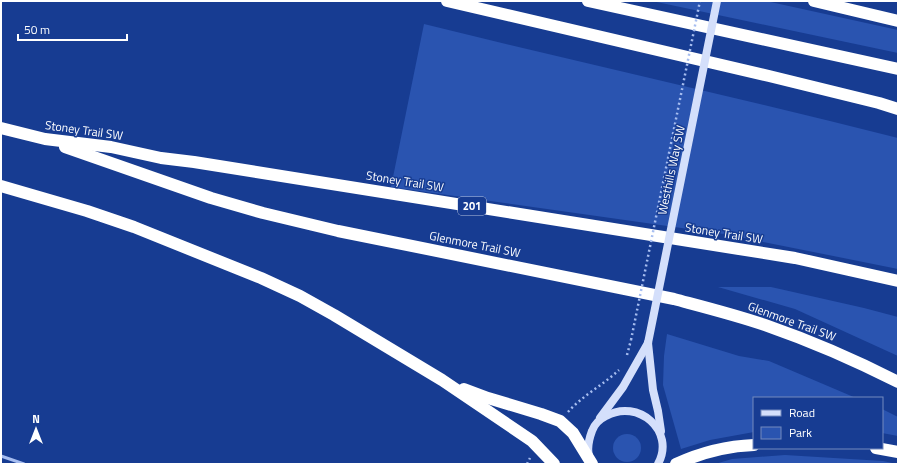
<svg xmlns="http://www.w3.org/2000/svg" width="899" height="465" viewBox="0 0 899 465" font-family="'Titillium Web',sans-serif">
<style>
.green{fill:#2a54b0}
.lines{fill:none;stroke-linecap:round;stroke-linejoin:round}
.path{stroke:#a6bdf0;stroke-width:2.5;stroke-dasharray:2 3;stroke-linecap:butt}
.lane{stroke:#a6bdf0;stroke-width:3}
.secondary{stroke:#d4dffb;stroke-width:8}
.highway{stroke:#fff;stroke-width:12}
.path-bridge{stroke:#a6bdf0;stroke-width:2.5;stroke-dasharray:2 3;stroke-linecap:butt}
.secondary-bridge{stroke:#d4dffb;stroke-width:8}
.labels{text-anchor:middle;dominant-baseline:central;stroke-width:3;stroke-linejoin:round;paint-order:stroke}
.shield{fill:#173c92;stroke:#b9c4de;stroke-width:1}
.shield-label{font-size:11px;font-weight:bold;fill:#fff}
.street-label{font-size:12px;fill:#fff;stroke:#173c92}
</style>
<rect width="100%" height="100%" fill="#173c92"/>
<g class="green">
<path d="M652,1H766L898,30V53Z"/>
<path d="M424,24C582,63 740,98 898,138V269L724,234L391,187Z"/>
<path d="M718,287H771L864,308L898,317V356L795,309Z"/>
<path d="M667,334L739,356L769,361L856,398H754V432L710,440L681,449L663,385L664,356Z"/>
<path d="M882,409L898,417V436L882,433Z"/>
<circle cx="627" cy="448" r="14"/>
<path d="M785,455L883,461L897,464H715L732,459Z"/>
</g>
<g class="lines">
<g class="path">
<path d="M627,355L631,340"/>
<path d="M568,412C582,396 603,385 619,370"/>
<path d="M527,464L530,458"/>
</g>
<path class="lane" d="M1,456L24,464"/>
<g class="secondary">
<path d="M648,343L653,390L658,411L661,431"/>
<path d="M600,418L623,387L648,343"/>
<path d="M589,456C587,448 589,439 592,431C594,425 600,419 606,416C638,398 676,431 658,464"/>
</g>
<g class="highway">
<path d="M447,1L769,76L879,103L898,109"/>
<path d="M588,1L898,69"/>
<path d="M814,1L898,21"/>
<path d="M1,128L45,139L111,147L161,158L194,162L795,258L898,281"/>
<path d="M65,147L211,198L263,213L338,231L674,299C704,307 736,315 765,325C811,341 855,360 898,382"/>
<path d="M1,186L87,211L134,227L261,278L300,296L334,315L442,380L532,441L554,464"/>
<path d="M464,389L488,398L541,414L560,421L573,433L592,464"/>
<path d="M876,448L898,452"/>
<path d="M676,464C700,453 727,446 754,445"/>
</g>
<path class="path-bridge" d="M631,340L700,1"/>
<path class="secondary-bridge" d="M648,343L717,1"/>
</g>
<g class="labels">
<rect class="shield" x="458" y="197" width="28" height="18" rx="3"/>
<g class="shield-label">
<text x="472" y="206">201</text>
</g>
<g class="street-label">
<text transform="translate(84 130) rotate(8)">Stoney Trail SW</text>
<text transform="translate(671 170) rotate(-78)">Westhills Way SW</text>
<text transform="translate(405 181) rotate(9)">Stoney Trail SW</text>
<text transform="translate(724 233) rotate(9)">Stoney Trail SW</text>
<text transform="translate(475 244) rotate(11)">Glenmore Trail SW</text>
<text transform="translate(792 321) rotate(20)">Glenmore Trail SW</text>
</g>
</g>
<rect width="899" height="465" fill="none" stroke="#ffffff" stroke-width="4"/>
<rect x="753" y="397" width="130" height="52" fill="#173c92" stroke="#748abe"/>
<rect x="761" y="410" width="20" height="6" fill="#d4dffb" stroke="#748abe"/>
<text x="789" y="417" font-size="12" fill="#ffffff">Road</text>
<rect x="761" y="427" width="20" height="12" fill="#2a54b0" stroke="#748abe"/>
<text x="789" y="437" font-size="12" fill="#ffffff">Park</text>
<g transform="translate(36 429)" stroke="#173c92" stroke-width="3" paint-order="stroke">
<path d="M0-3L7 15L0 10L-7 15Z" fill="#ffffff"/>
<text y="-6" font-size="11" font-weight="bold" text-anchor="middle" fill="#ffffff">N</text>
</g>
<path d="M18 34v6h109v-6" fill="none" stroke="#ffffff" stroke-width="2"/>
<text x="24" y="34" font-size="12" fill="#ffffff" stroke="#173c92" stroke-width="3" paint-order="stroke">50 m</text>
</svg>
